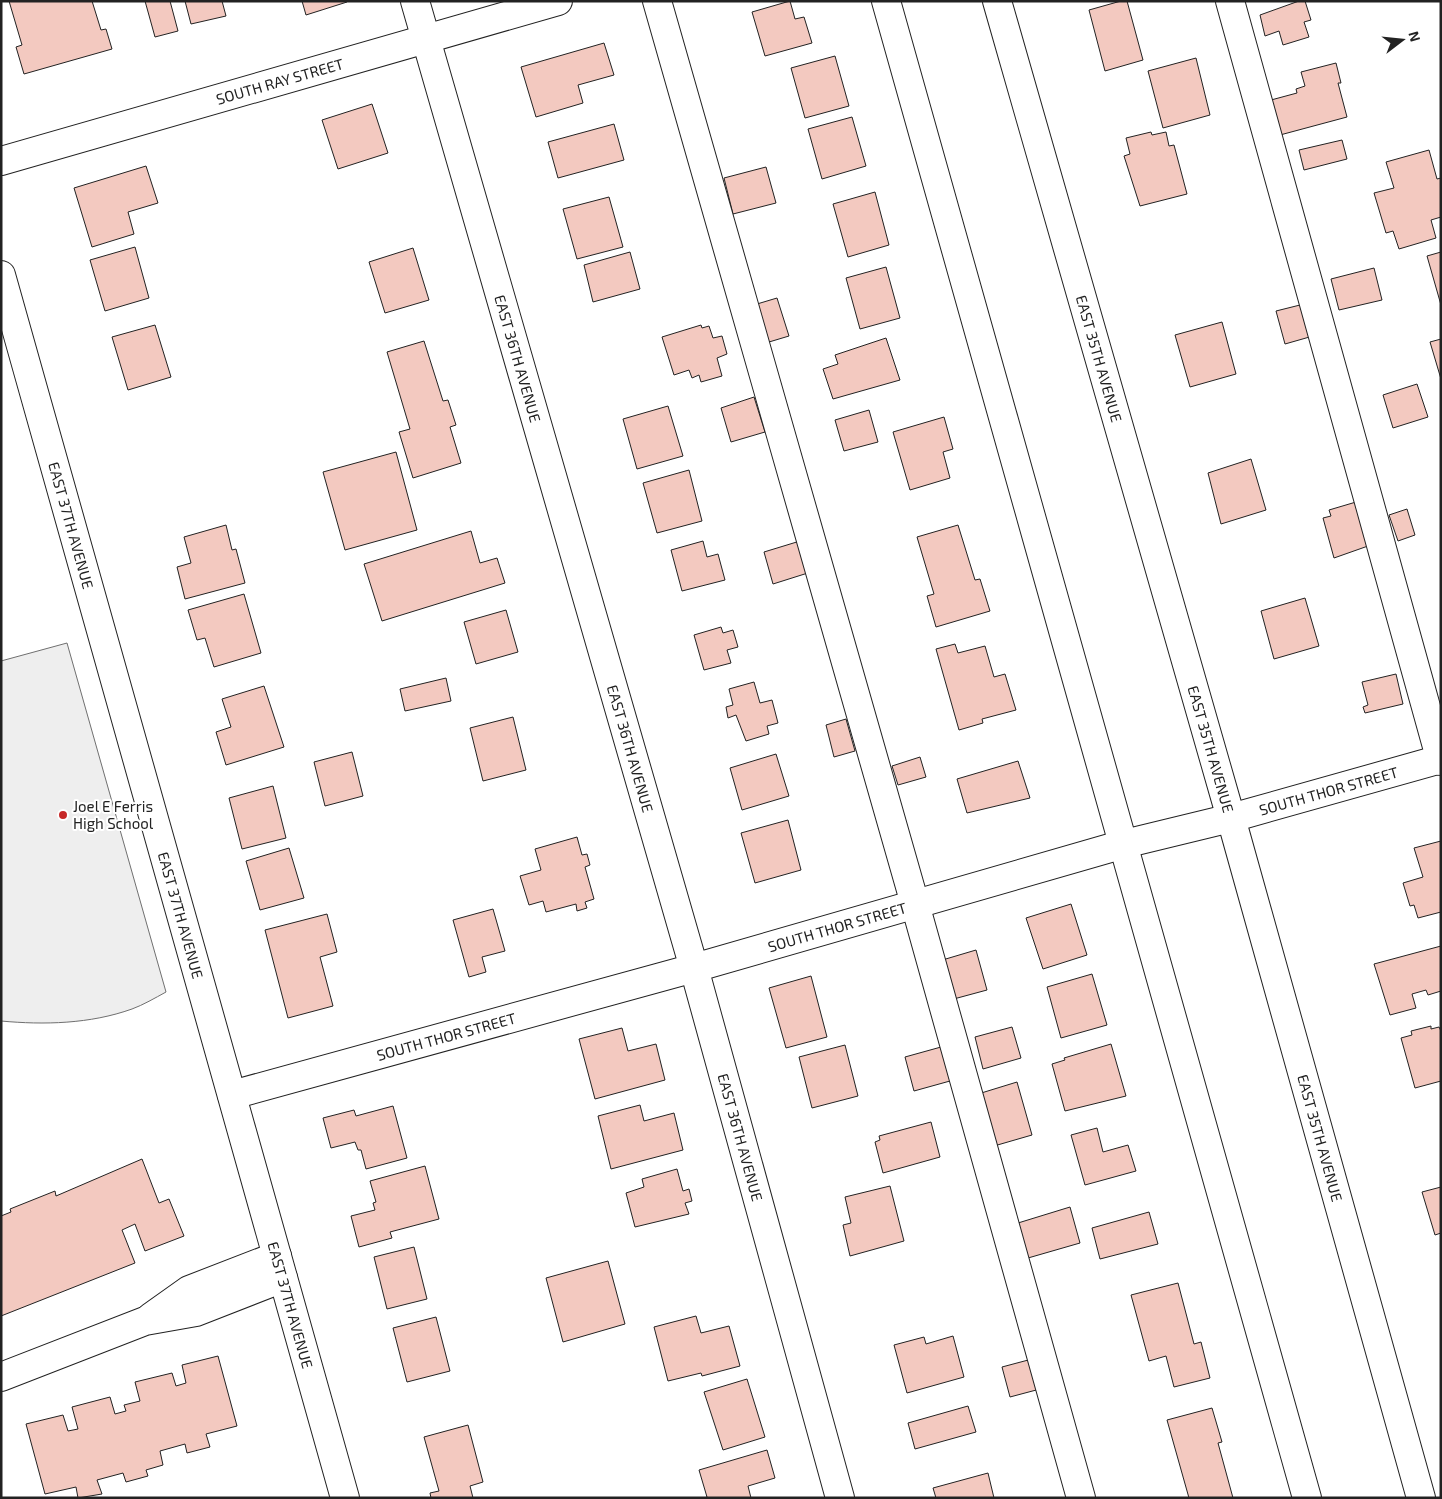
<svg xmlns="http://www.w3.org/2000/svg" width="1442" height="1499" viewBox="0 0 1442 1499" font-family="'Exo 2',sans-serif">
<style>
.green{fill:#eee;stroke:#6f6f6f}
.building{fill:#f3c9c0;stroke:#222}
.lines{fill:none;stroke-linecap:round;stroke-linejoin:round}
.minor-casing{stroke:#222;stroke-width:30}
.minor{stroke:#fff;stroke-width:28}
.poi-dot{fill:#c62828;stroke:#fff;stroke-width:2}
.labels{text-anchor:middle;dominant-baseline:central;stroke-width:4;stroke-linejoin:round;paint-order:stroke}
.street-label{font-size:15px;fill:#222;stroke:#fff}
.poi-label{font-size:15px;fill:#222;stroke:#fff;text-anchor:start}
</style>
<rect width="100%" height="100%" fill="#fff"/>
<path class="green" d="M67,643L166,992C155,998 143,1005 132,1009C90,1024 44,1025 1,1021V661Z"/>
<g class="building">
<path d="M9,1H92L101,30L106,29L112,49L24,74L16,47L22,45Z"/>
<path d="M145,1H170L178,31L155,37Z"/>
<path d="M185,1H222L226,16L191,24Z"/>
<path d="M302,1H346L347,2L306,15Z"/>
<path d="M790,1L795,19L804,17L812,43L765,56L752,12Z"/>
<path d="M1121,1H1127L1143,60L1105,71L1089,10Z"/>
<path d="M1299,1H1305L1311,20L1304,22L1309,37L1283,45L1279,31L1265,36L1260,15Z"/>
<path d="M604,43L614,75L578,85L583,103L536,117L521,67Z"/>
<path d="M835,56L849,106L805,118L791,68Z"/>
<path d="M1196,58L1210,115L1163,128L1148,71Z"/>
<path d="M1336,63L1341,83H1338L1347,117L1280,135L1271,100L1297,93L1296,89L1305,86L1301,72Z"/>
<path d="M372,104L388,153L338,169L322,120Z"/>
<path d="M852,117L866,166L822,179L808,129Z"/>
<path d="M614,124L624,160L558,178L548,142Z"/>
<path d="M1151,132L1152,135L1166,132L1169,146L1174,145L1187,194L1140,206L1124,156L1130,154L1126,138Z"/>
<path d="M1342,140L1347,159L1304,170L1299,150Z"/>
<path d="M1429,150L1437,179L1441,178V217L1431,220L1436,238L1399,249L1393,231L1386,233L1374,193L1394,188L1386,162Z"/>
<path d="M146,166L158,203L128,212L134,234L92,247L74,188Z"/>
<path d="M766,167L776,203L733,214L724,178Z"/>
<path d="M875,192L889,245L848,257L833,204Z"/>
<path d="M609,197L623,247L577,259L563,209Z"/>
<path d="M135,247L149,298L105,311L90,260Z"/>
<path d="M413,248L429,300L385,313L369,262Z"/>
<path d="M630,252L640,289L593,302L584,265Z"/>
<path d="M1441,252V305L1427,256Z"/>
<path d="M886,267L900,318L860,329L846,278Z"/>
<path d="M1374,268L1382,300L1339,310L1331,279Z"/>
<path d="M777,298L789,336L769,342L757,304Z"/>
<path d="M1304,304L1313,336L1285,344L1276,311Z"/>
<path d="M1222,322L1236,374L1190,387L1175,335Z"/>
<path d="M155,325L171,377L128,390L112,337Z"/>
<path d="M701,325L702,328L709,326L713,338L722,336L727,354L717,358L722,376L701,382L699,375L692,378L689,370L674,375L662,337Z"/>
<path d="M886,338L900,380L833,399L823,369L838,364L835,355Z"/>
<path d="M1441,339V379L1430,342Z"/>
<path d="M424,341L443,401L448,400L456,425L450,427L461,463L413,478L399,432L410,429L387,352Z"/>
<path d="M1417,384L1428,417L1393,428L1383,395Z"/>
<path d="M754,397L765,432L731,442L721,408Z"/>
<path d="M668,406L683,456L637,469L623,419Z"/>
<path d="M869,410L878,442L844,451L835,420Z"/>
<path d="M944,417L953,449L943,452L950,478L910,490L893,432Z"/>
<path d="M396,452L417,530L345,550L323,472Z"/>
<path d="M1251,459L1266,510L1221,524L1208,473Z"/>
<path d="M689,470L702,521L657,533L643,483Z"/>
<path d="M1356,502L1368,546L1334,558L1323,518L1331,516L1329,510Z"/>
<path d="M1407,509L1415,535L1398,541L1389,515Z"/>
<path d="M226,525L232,550L236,549L245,583L185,599L177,567L191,563L184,537Z"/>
<path d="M958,525L975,580L980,579L990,611L936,627L927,596L934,594L917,537Z"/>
<path d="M471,531L480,563L497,558L505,583L382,621L364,564Z"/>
<path d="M703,541L707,557L718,554L725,580L682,591L671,550Z"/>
<path d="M800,541L811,572L773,584L764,552Z"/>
<path d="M244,594L261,653L214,667L205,638L197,640L188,610Z"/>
<path d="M1305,598L1319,646L1274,659L1261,611Z"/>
<path d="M506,610L518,652L476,664L464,622Z"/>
<path d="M721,627L723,633L733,630L738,647L727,650L731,663L704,670L694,635Z"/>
<path d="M955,644L958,653L985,646L994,677L1005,674L1016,710L982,719L983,723L959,730L936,649Z"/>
<path d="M1396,674L1403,704L1365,713L1363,707L1368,705L1362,682Z"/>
<path d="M446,678L451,701L405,711L400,689Z"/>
<path d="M754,682L760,703L772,700L778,723L767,726L769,734L746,741L736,715L728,718L726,707L733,705L729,689Z"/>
<path d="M264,686L284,747L226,765L216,732L231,727L222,699Z"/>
<path d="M513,717L526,770L483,781L470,728Z"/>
<path d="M846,719L855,751L834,757L826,725Z"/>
<path d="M352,752L363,796L325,806L314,762Z"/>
<path d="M776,754L789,796L742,810L730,768Z"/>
<path d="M920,757L926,777L898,785L892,766Z"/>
<path d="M1018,761L1030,798L967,813L957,779Z"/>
<path d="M273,786L286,838L242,849L229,798Z"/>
<path d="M788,820L801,870L755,883L741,833Z"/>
<path d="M577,837L582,855L587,854L590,865L585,867L594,899L585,902L587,908L577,911L576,904L546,912L543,901L529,905L520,876L541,870L535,849Z"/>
<path d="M1441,841V912L1418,918L1414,905L1410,906L1403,883L1423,877L1414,848Z"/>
<path d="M289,848L304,898L260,910L246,861Z"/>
<path d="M1071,904L1087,955L1043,969L1026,918Z"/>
<path d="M493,909L505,951L482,957L486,972L469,977L453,920Z"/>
<path d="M327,914L337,952L320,957L333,1006L288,1018L265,930Z"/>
<path d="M1441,946V991L1428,995L1426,990L1412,994L1416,1008L1390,1015L1374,964Z"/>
<path d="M976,950L987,990L950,1000L939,961Z"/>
<path d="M1092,974L1107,1025L1061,1038L1047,987Z"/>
<path d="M811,976L827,1037L786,1048L769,988Z"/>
<path d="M1431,1026V1029L1439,1027L1441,1031V1081L1415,1088L1401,1038L1412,1035L1411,1031Z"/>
<path d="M1012,1027L1021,1058L983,1069L975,1037Z"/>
<path d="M622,1028L628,1051L656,1044L665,1080L595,1099L579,1039Z"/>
<path d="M1111,1044L1126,1096L1065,1111L1052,1064L1065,1060L1064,1058Z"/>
<path d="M845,1045L858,1096L812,1108L799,1057Z"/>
<path d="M941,1047L950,1081L914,1091L905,1057Z"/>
<path d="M1017,1082L1032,1135L994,1146L978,1094Z"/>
<path d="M640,1105L644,1121L674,1113L683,1150L611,1169L598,1116Z"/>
<path d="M393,1106L407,1158L366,1169L361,1150H358L355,1142L331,1148L323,1118L354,1110L356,1116Z"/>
<path d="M931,1122L940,1157L883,1173L875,1142L880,1140L879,1136Z"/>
<path d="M1097,1128L1103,1152L1128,1145L1136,1171L1085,1185L1071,1135Z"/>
<path d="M142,1159L159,1203L169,1199L184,1236L145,1251L135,1224L122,1230L135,1263L1,1316V1216L11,1212L10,1209L55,1191L56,1196Z"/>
<path d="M425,1166L439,1219L390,1232L392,1238L359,1247L351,1216L375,1210L373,1203L376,1202L370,1181Z"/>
<path d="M677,1169L683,1191L689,1189L692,1201L685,1203L689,1214L635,1227L626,1193L644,1187L642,1179Z"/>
<path d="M890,1186L904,1241L850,1256L843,1225L851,1223L845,1197Z"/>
<path d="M1441,1187V1233L1435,1235L1422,1192Z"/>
<path d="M1070,1207L1080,1243L1028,1258L1018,1223Z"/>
<path d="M1149,1212L1158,1244L1100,1259L1092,1228Z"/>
<path d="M414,1247L427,1299L387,1309L374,1257Z"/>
<path d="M608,1261L625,1324L563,1342L546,1278Z"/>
<path d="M1178,1283L1194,1344L1201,1342L1210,1378L1174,1387L1166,1356L1149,1361L1131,1295Z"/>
<path d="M696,1316L701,1333L729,1326L740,1366L702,1376L701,1373L668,1381L654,1327Z"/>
<path d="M436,1317L450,1371L407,1382L393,1328Z"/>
<path d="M953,1336L964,1377L907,1393L894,1345L924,1337L926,1344Z"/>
<path d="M218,1356L237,1426L206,1434L210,1447L187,1453L185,1444L160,1451L163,1465L146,1470L148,1476L126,1482L123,1473L97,1480L102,1494L78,1498L76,1487L45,1494L26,1424L63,1415L68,1431L78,1429L72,1407L110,1397L115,1414L126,1411L124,1405L140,1401L135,1382L172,1373L176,1386L186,1383L182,1365Z"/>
<path d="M1032,1359L1040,1389L1010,1397L1002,1367Z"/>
<path d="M747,1379L765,1437L723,1450L704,1392Z"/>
<path d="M968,1406L976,1432L915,1449L908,1423Z"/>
<path d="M1212,1408L1222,1442L1218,1443L1233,1498H1189L1167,1420Z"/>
<path d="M468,1425L483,1482L470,1486L473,1498H431L430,1493L439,1491L424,1437Z"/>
<path d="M767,1450L775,1478L748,1486L751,1498H704L707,1497L699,1470Z"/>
<path d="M988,1473L994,1498H936L933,1488Z"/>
</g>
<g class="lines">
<defs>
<g id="minor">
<path id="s1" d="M415,1L694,968L840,1498"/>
<path d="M657,1L915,904L1081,1498"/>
<path d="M886,1L1307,1498"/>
<path id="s2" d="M997,1L1231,818L1421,1498"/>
<path d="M1230,1L1441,761"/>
<path id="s3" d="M1,161L558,1"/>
<path id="s4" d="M1,275L345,1498"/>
<path id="s5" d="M232,1095L694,968L1124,844L1231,818L1441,759"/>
<path d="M151,1317L189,1290L277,1256"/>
<path d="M1,1377L145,1321L196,1312L283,1278"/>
</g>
</defs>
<use href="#minor" class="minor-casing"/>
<use href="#minor" class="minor"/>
</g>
<circle class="poi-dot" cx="63" cy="815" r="5"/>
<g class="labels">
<g class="street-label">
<text stroke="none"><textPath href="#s3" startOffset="290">SOUTH RAY STREET</textPath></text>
<text stroke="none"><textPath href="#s1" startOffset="372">EAST 36TH AVENUE</textPath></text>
<text stroke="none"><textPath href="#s2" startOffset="372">EAST 35TH AVENUE</textPath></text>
<text stroke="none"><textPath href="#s4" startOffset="260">EAST 37TH AVENUE</textPath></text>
<text stroke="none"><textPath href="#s1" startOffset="778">EAST 36TH AVENUE</textPath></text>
<text stroke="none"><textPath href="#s2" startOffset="778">EAST 35TH AVENUE</textPath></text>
<text stroke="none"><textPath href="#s5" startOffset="1138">SOUTH THOR STREET</textPath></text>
<text stroke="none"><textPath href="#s4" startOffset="665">EAST 37TH AVENUE</textPath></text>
<text stroke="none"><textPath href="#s5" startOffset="628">SOUTH THOR STREET</textPath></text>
<text stroke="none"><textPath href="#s5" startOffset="222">SOUTH THOR STREET</textPath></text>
<text stroke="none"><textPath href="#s1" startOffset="1182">EAST 36TH AVENUE</textPath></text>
<text stroke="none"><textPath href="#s2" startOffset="1182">EAST 35TH AVENUE</textPath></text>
<text stroke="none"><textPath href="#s4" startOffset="1070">EAST 37TH AVENUE</textPath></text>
</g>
<g class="poi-label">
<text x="73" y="806">Joel E Ferris<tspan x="73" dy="17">High School</tspan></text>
</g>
</g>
<rect width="1442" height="1499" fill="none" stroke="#222222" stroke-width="5"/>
<g transform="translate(1402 40) rotate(74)" stroke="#ffffff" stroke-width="4" paint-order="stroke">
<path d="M0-4L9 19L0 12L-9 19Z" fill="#222222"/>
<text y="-8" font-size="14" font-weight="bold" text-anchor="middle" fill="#222222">N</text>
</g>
</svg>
